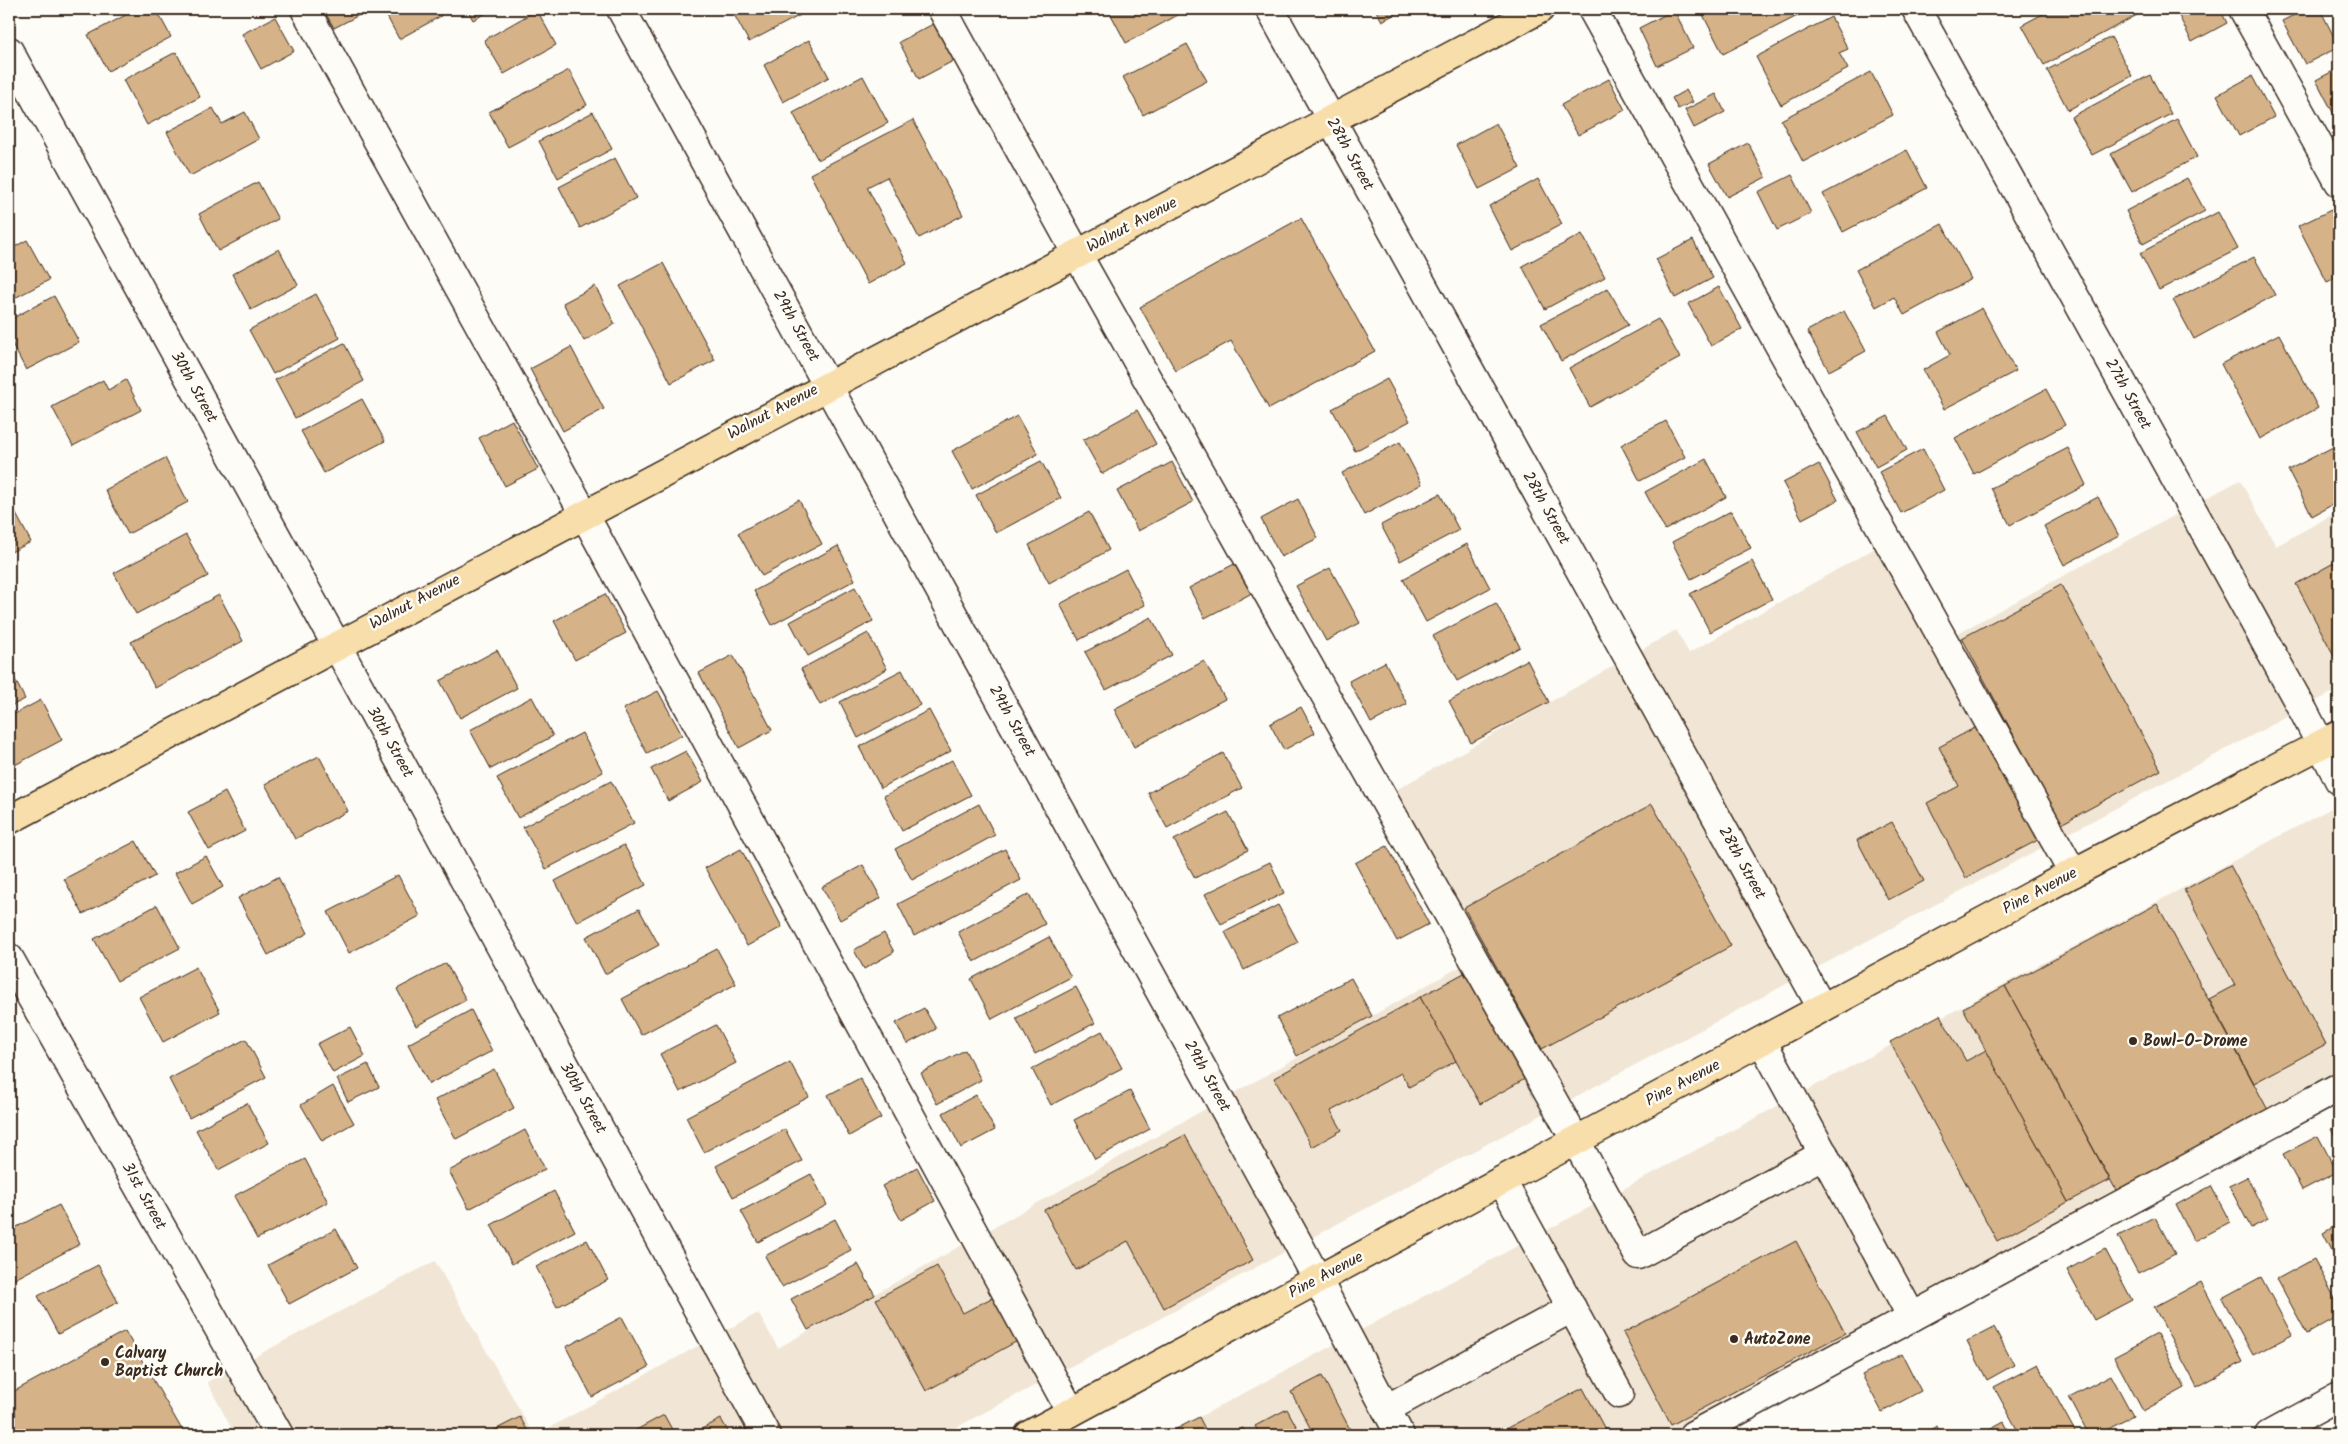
<svg xmlns="http://www.w3.org/2000/svg" width="2348" height="1444" viewBox="0 0 2348 1444" font-family="Kalam,sans-serif">
<style>
.built{fill:#f1e6d5}
.building{fill:#d5b287;stroke:#3b2a1e}
.lines{fill:none;stroke-linecap:round;stroke-linejoin:round}
.minor-casing{stroke:#3b2a1e;stroke-width:31}
.major-casing{stroke:#3b2a1e;stroke-width:31}
.minor{stroke:#fdfcf7;stroke-width:28}
.major{stroke:#f8deab;stroke-width:28}
.poi-dot{fill:#3b2a1e;stroke:#fdfcf7;stroke-width:2}
.labels{text-anchor:middle;dominant-baseline:central;stroke-width:5;stroke-linejoin:round;paint-order:stroke}
.street-label{font-size:16px;fill:#3b2a1e;stroke:#fdfcf7}
.poi-label{font-size:16px;font-weight:bold;fill:#3b2a1e;stroke:#fdfcf7;text-anchor:start}
</style>
<rect width="100%" height="100%" fill="#fdfcf7"/>
<filter id="ink" filterUnits="userSpaceOnUse"><feTurbulence type="fractalNoise" baseFrequency=".02" numOctaves="2"/><feDisplacementMap in="SourceGraphic" scale="10" xChannelSelector="R" yChannelSelector="G"/><feConvolveMatrix kernelMatrix="1 2 1 2 8 2 1 2 1" color-interpolation-filters="sRGB"/></filter>
<g filter="url(#ink)">
<g class="built">
<path d="M2240,480L2276,546L2339,511V689L942,1435H536L758,1313L778,1348L1463,965L1373,803L1676,630L1689,653L1902,533L1956,634Z"/>
<path d="M2339,804V1104L1721,1435H1166Z"/>
<path d="M435,1261L534,1435H235L207,1382Z"/>
</g>
<g class="building">
<path d="M137,9H156L171,37L108,71L88,35Z"/>
<path d="M323,9H363L365,12L334,28Z"/>
<path d="M383,9H438L441,16L399,39Z"/>
<path d="M467,9H494L473,20Z"/>
<path d="M731,9H812L749,42Z"/>
<path d="M1108,9H1175L1178,15L1126,43Z"/>
<path d="M1375,9H1405L1382,21Z"/>
<path d="M1700,9H1811L1723,54Z"/>
<path d="M2052,9H2133L2137,15L2044,65L2022,25Z"/>
<path d="M2179,9H2220L2227,23L2192,42L2176,10Z"/>
<path d="M2306,9H2320L2339,47L2305,64L2282,21Z"/>
<path d="M537,10L556,45L504,74L484,40Z"/>
<path d="M1674,10L1693,48L1657,66L1639,28Z"/>
<path d="M275,17L294,51L261,69L242,34Z"/>
<path d="M1831,17L1848,49L1839,53L1848,69L1781,105L1756,57Z"/>
<path d="M935,23L955,60L919,79L899,42Z"/>
<path d="M2111,37L2132,76L2068,110L2047,70Z"/>
<path d="M809,40L829,77L783,102L764,65Z"/>
<path d="M1187,44L1207,81L1143,115L1123,77Z"/>
<path d="M176,52L200,97L147,125L123,80Z"/>
<path d="M2339,68V121L2338,122L2316,80Z"/>
<path d="M569,70L587,105L508,147L489,112Z"/>
<path d="M1871,72L1893,115L1803,162L1781,120Z"/>
<path d="M2150,75L2171,114L2092,155L2071,117Z"/>
<path d="M863,76L888,123L818,160L793,113Z"/>
<path d="M2252,76L2274,117L2239,136L2217,95Z"/>
<path d="M1609,79L1625,110L1578,135L1561,105Z"/>
<path d="M1686,90L1693,102L1678,109L1672,98Z"/>
<path d="M1716,94L1725,112L1694,128L1685,110Z"/>
<path d="M213,108L222,124L245,112L259,139L190,176L167,132Z"/>
<path d="M593,112L612,149L558,178L539,141Z"/>
<path d="M2177,119L2197,157L2132,192L2111,154Z"/>
<path d="M913,120L963,215L919,238L887,177L867,187L907,263L868,284L810,174Z"/>
<path d="M1496,123L1520,168L1479,189L1456,145Z"/>
<path d="M1748,143L1766,177L1727,197L1709,164Z"/>
<path d="M1907,150L1927,188L1843,232L1823,194Z"/>
<path d="M615,158L636,198L580,228L559,187Z"/>
<path d="M1792,175L1811,213L1777,230L1758,192Z"/>
<path d="M2187,178L2205,211L2143,244L2126,211Z"/>
<path d="M1538,179L1562,224L1512,251L1489,206Z"/>
<path d="M258,182L278,219L218,251L199,214Z"/>
<path d="M2331,210L2339,226V276L2327,282L2298,226Z"/>
<path d="M2218,212L2238,249L2159,290L2140,253Z"/>
<path d="M1301,218L1375,351L1269,409L1231,341L1176,371L1140,307Z"/>
<path d="M1942,224L1971,279L1904,315L1894,297L1876,307L1856,270Z"/>
<path d="M1582,234L1605,277L1545,309L1522,266Z"/>
<path d="M27,240L49,280L9,301V250Z"/>
<path d="M1693,240L1713,278L1675,298L1656,259Z"/>
<path d="M279,249L298,285L251,310L232,274Z"/>
<path d="M2254,257L2275,295L2194,339L2173,300Z"/>
<path d="M663,263L715,360L671,383L620,286Z"/>
<path d="M595,286L615,324L584,341L563,303Z"/>
<path d="M1719,287L1742,329L1711,346L1688,304Z"/>
<path d="M1608,288L1628,325L1561,361L1541,324Z"/>
<path d="M316,294L340,338L273,374L249,330Z"/>
<path d="M54,296L79,342L26,370L9,338V320Z"/>
<path d="M1982,308L2016,371L1944,409L1923,370L1950,355L1938,332Z"/>
<path d="M1844,311L1866,351L1829,371L1807,331Z"/>
<path d="M1658,319L1680,358L1590,407L1569,368Z"/>
<path d="M2279,334L2318,408L2260,439L2221,364Z"/>
<path d="M344,343L364,381L295,418L275,380Z"/>
<path d="M571,347L604,409L563,431L530,369Z"/>
<path d="M1387,379L1410,421L1355,451L1332,409Z"/>
<path d="M103,380L108,390L126,380L141,410L73,446L52,407Z"/>
<path d="M2046,389L2065,425L1974,474L1955,438Z"/>
<path d="M362,399L385,441L324,473L301,431Z"/>
<path d="M1137,410L1156,444L1102,474L1083,440Z"/>
<path d="M1017,416L1038,454L972,489L952,451Z"/>
<path d="M1888,416L1907,450L1876,467L1857,432Z"/>
<path d="M512,420L538,469L505,486L479,438Z"/>
<path d="M1666,421L1685,457L1640,481L1621,445Z"/>
<path d="M1400,442L1422,484L1364,515L1342,473Z"/>
<path d="M2335,446L2339,455V501L2312,516L2288,470Z"/>
<path d="M2068,448L2086,485L2010,525L1991,488Z"/>
<path d="M1923,449L1944,490L1901,513L1879,472Z"/>
<path d="M165,458L188,502L128,534L105,490Z"/>
<path d="M1706,459L1726,497L1665,530L1645,492Z"/>
<path d="M1041,461L1061,498L996,533L976,495Z"/>
<path d="M1172,462L1193,502L1138,531L1117,491Z"/>
<path d="M1819,464L1838,500L1802,519L1783,483Z"/>
<path d="M1440,494L1459,530L1400,561L1381,525Z"/>
<path d="M2098,497L2119,536L2064,565L2044,526Z"/>
<path d="M1298,499L1318,538L1281,557L1261,519Z"/>
<path d="M799,500L822,544L762,576L738,533Z"/>
<path d="M1731,511L1751,548L1691,579L1672,542Z"/>
<path d="M15,512L31,542L9,553V516Z"/>
<path d="M1089,512L1109,550L1049,583L1029,545Z"/>
<path d="M186,535L208,576L136,614L114,573Z"/>
<path d="M1467,544L1490,588L1426,622L1403,579Z"/>
<path d="M838,546L855,580L772,625L754,591Z"/>
<path d="M2339,560V665L2296,584Z"/>
<path d="M1752,561L1772,599L1710,632L1690,594Z"/>
<path d="M1236,563L1252,593L1205,618L1189,588Z"/>
<path d="M1330,568L1360,623L1326,641L1296,586Z"/>
<path d="M1126,569L1145,605L1079,640L1060,604Z"/>
<path d="M2061,585L2161,770L2061,824L1962,638Z"/>
<path d="M855,587L873,621L808,656L790,622Z"/>
<path d="M605,594L626,633L575,660L554,621Z"/>
<path d="M219,595L243,641L155,688L131,642Z"/>
<path d="M1496,603L1520,647L1457,681L1433,636Z"/>
<path d="M1151,617L1172,655L1106,690L1085,652Z"/>
<path d="M868,633L887,669L820,705L801,669Z"/>
<path d="M497,650L517,688L460,718L440,681Z"/>
<path d="M733,655L772,730L739,748L699,673Z"/>
<path d="M1527,660L1549,702L1471,743L1449,701Z"/>
<path d="M1204,661L1225,699L1134,747L1114,709Z"/>
<path d="M1385,662L1407,704L1371,723L1349,681Z"/>
<path d="M9,668L25,699L9,707Z"/>
<path d="M902,670L920,705L858,738L840,702Z"/>
<path d="M658,691L682,735L647,753L623,709Z"/>
<path d="M532,697L553,736L491,769L470,730Z"/>
<path d="M41,700L62,740L13,766L9,759V717Z"/>
<path d="M1301,707L1315,733L1284,750L1270,724Z"/>
<path d="M929,710L951,751L881,788L859,747Z"/>
<path d="M1978,726L2038,840L1966,878L1927,803L1959,786L1939,747Z"/>
<path d="M582,733L603,772L518,818L497,778Z"/>
<path d="M686,751L703,782L668,801L651,769Z"/>
<path d="M1223,753L1242,788L1167,828L1148,793Z"/>
<path d="M319,756L348,811L295,839L265,784Z"/>
<path d="M952,760L971,795L902,831L884,796Z"/>
<path d="M611,781L634,823L546,869L523,827Z"/>
<path d="M225,792L245,831L209,850L188,812Z"/>
<path d="M979,804L995,835L912,880L895,849Z"/>
<path d="M1652,804L1731,946L1542,1049L1464,908Z"/>
<path d="M1228,812L1248,850L1195,878L1174,840Z"/>
<path d="M1892,822L1924,881L1888,900L1857,840Z"/>
<path d="M136,841L155,876L83,914L64,879Z"/>
<path d="M624,845L646,885L577,922L555,881Z"/>
<path d="M1387,846L1429,924L1397,941L1355,863Z"/>
<path d="M741,849L782,927L747,946L705,868Z"/>
<path d="M1005,849L1021,880L914,936L898,904Z"/>
<path d="M206,856L223,887L192,904L175,873Z"/>
<path d="M1270,862L1284,893L1221,924L1205,894Z"/>
<path d="M863,865L881,898L840,920L822,887Z"/>
<path d="M2230,865L2326,1044L2254,1083L2209,999L2235,985L2184,890Z"/>
<path d="M398,875L420,916L349,953L328,912Z"/>
<path d="M278,877L308,933L268,955L238,898Z"/>
<path d="M1029,894L1045,924L974,962L958,932Z"/>
<path d="M2157,904L2268,1110L2117,1192L2005,986Z"/>
<path d="M157,905L180,948L117,981L94,939Z"/>
<path d="M1278,905L1298,942L1244,970L1225,932Z"/>
<path d="M639,909L659,945L605,974L586,937Z"/>
<path d="M884,933L894,952L864,969L854,950Z"/>
<path d="M1049,937L1071,977L992,1019L971,979Z"/>
<path d="M717,949L736,984L641,1035L622,999Z"/>
<path d="M446,963L466,1000L416,1026L397,989Z"/>
<path d="M196,967L220,1012L163,1042L139,997Z"/>
<path d="M1466,972L1525,1079L1480,1104L1420,997Z"/>
<path d="M1351,978L1372,1016L1297,1056L1277,1018Z"/>
<path d="M2005,986L2110,1180L2068,1202L1963,1008Z"/>
<path d="M1076,987L1095,1023L1035,1054L1016,1018Z"/>
<path d="M1420,997L1456,1061L1409,1087L1401,1073L1331,1111L1342,1130L1312,1147L1274,1078Z"/>
<path d="M924,1008L936,1029L907,1044L896,1023Z"/>
<path d="M471,1010L492,1051L429,1084L408,1044Z"/>
<path d="M1940,1015L1966,1061L1986,1050L2068,1202L1997,1241L1890,1042Z"/>
<path d="M716,1025L736,1063L680,1092L660,1054Z"/>
<path d="M350,1027L365,1056L333,1073L317,1044Z"/>
<path d="M1102,1031L1122,1068L1051,1105L1032,1069Z"/>
<path d="M246,1039L266,1077L189,1118L169,1079Z"/>
<path d="M965,1050L981,1080L937,1104L921,1073Z"/>
<path d="M790,1062L809,1097L704,1152L686,1117Z"/>
<path d="M368,1064L379,1087L348,1102L337,1079Z"/>
<path d="M494,1069L514,1108L456,1139L435,1100Z"/>
<path d="M860,1078L881,1118L849,1136L828,1095Z"/>
<path d="M333,1086L354,1123L322,1141L301,1105Z"/>
<path d="M1130,1091L1150,1129L1095,1159L1074,1120Z"/>
<path d="M976,1095L995,1130L961,1148L943,1113Z"/>
<path d="M247,1103L269,1143L218,1170L196,1130Z"/>
<path d="M2339,1125V1144L2331,1129Z"/>
<path d="M785,1129L802,1161L733,1197L716,1166Z"/>
<path d="M525,1130L545,1169L469,1209L449,1171Z"/>
<path d="M1185,1135L1253,1260L1164,1308L1128,1241L1076,1270L1044,1210Z"/>
<path d="M2318,1136L2337,1172L2302,1190L2283,1154Z"/>
<path d="M305,1159L328,1202L257,1239L234,1196Z"/>
<path d="M917,1167L935,1201L901,1220L882,1186Z"/>
<path d="M811,1174L827,1205L758,1242L741,1211Z"/>
<path d="M2247,1177L2268,1219L2251,1228L2229,1186Z"/>
<path d="M2211,1186L2230,1222L2194,1241L2176,1205Z"/>
<path d="M554,1191L575,1231L512,1264L491,1225Z"/>
<path d="M59,1205L80,1244L13,1280L9,1272V1231Z"/>
<path d="M2155,1217L2175,1254L2138,1273L2118,1236Z"/>
<path d="M835,1219L851,1250L782,1287L765,1256Z"/>
<path d="M2339,1224V1264L2323,1233Z"/>
<path d="M336,1229L357,1268L289,1304L268,1265Z"/>
<path d="M587,1240L608,1280L557,1307L536,1267Z"/>
<path d="M1796,1241L1845,1333L1671,1425L1623,1333Z"/>
<path d="M2105,1249L2132,1300L2094,1320L2067,1270Z"/>
<path d="M2314,1259L2339,1306V1316L2307,1334L2277,1279Z"/>
<path d="M858,1264L875,1295L808,1330L791,1299Z"/>
<path d="M98,1265L118,1302L58,1334L38,1296Z"/>
<path d="M937,1266L963,1313L999,1294L1023,1338L926,1391L876,1299Z"/>
<path d="M2261,1277L2292,1335L2253,1355L2222,1298Z"/>
<path d="M2201,1282L2243,1362L2197,1387L2154,1307Z"/>
<path d="M622,1317L649,1367L592,1397L566,1347Z"/>
<path d="M1994,1327L2014,1365L1987,1380L1967,1341Z"/>
<path d="M125,1331L185,1435H9V1394Z"/>
<path d="M2157,1334L2185,1388L2143,1411L2114,1357Z"/>
<path d="M1902,1354L1921,1391L1882,1412L1862,1375Z"/>
<path d="M2038,1364L2077,1435H2020L1994,1387Z"/>
<path d="M2111,1375L2133,1416L2097,1435H2089L2069,1397Z"/>
<path d="M1322,1376L1353,1435H1314L1291,1392Z"/>
<path d="M1583,1388L1608,1435H1494Z"/>
<path d="M1287,1409L1301,1435H1260L1255,1426Z"/>
<path d="M664,1415L675,1435H627Z"/>
<path d="M520,1417L530,1435H485Z"/>
<path d="M1199,1417L1208,1435H1165Z"/>
<path d="M721,1419L730,1435H690Z"/>
<path d="M2004,1422L2011,1435H1980Z"/>
<path d="M1937,1426L1941,1435H1920Z"/>
<path d="M1243,1428L1247,1435H1230Z"/>
</g>
<g class="lines">
<defs>
<g id="minor">
<path d="M305,9L583,512L1071,1412"/>
<path d="M621,9L1298,1243L1400,1435"/>
<path d="M942,9L1077,254L1576,1141L1638,1255L1824,1154"/>
<path d="M1270,9L1822,1008"/>
<path d="M1592,9L2073,873"/>
<path d="M1916,9L2304,712L2339,780"/>
<path d="M2243,9L2339,182"/>
<path d="M9,51L371,708L766,1435"/>
<path d="M9,958L279,1435"/>
<path d="M1762,1041L1912,1317"/>
<path d="M1502,1181L1619,1394"/>
<path d="M1386,1409L1572,1308"/>
<path d="M1693,1435L2339,1087"/>
<path d="M2269,1435L2339,1397"/>
</g>
<g id="major">
<path d="M9,820C517,546 1029,279 1540,9"/>
<path d="M1029,1435L2073,873L2339,735"/>
</g>
</defs>
<use href="#minor" class="minor-casing"/>
<use href="#major" class="major-casing"/>
<use href="#minor" class="minor"/>
<use href="#major" class="major"/>
</g>
</g>
<g class="poi-dot">
<circle cx="2133" cy="1041" r="5"/>
<circle cx="1734" cy="1339" r="5"/>
<circle cx="105" cy="1362" r="5"/>
</g>
<g class="labels">
<g class="street-label">
<text transform="translate(1350 154) rotate(61)">28th Street</text>
<text transform="translate(1132 225) rotate(-28)">Walnut Avenue</text>
<text transform="translate(796 326) rotate(61)">29th Street</text>
<text transform="translate(194 387) rotate(61)">30th Street</text>
<text transform="translate(2128 394) rotate(61)">27th Street</text>
<text transform="translate(773 412) rotate(-28)">Walnut Avenue</text>
<text transform="translate(1546 508) rotate(61)">28th Street</text>
<text transform="translate(415 602) rotate(-28)">Walnut Avenue</text>
<text transform="translate(1012 721) rotate(61)">29th Street</text>
<text transform="translate(390 742) rotate(61)">30th Street</text>
<text transform="translate(1742 863) rotate(61)">28th Street</text>
<text transform="translate(2040 891) rotate(-28)">Pine Avenue</text>
<text transform="translate(1207 1076) rotate(61)">29th Street</text>
<text transform="translate(1683 1083) rotate(-28)">Pine Avenue</text>
<text transform="translate(583 1098) rotate(61)">30th Street</text>
<text transform="translate(144 1196) rotate(61)">31st Street</text>
<text transform="translate(1326 1275) rotate(-28)">Pine Avenue</text>
</g>
<g class="poi-label">
<text x="2143" y="1041">Bowl-O-Drome</text>
<text x="1744" y="1339">AutoZone</text>
<text x="115" y="1353">Calvary<tspan x="115" dy="18">Baptist Church</tspan></text>
</g>
</g>
<rect width="2348" height="1444" fill="none" stroke="#fdfcf7" stroke-width="30"/>
<rect x="15" y="15" width="2318" height="1414" fill="none" stroke="#3b2a1e" stroke-width="2" filter="url(#ink)"/>
</svg>
